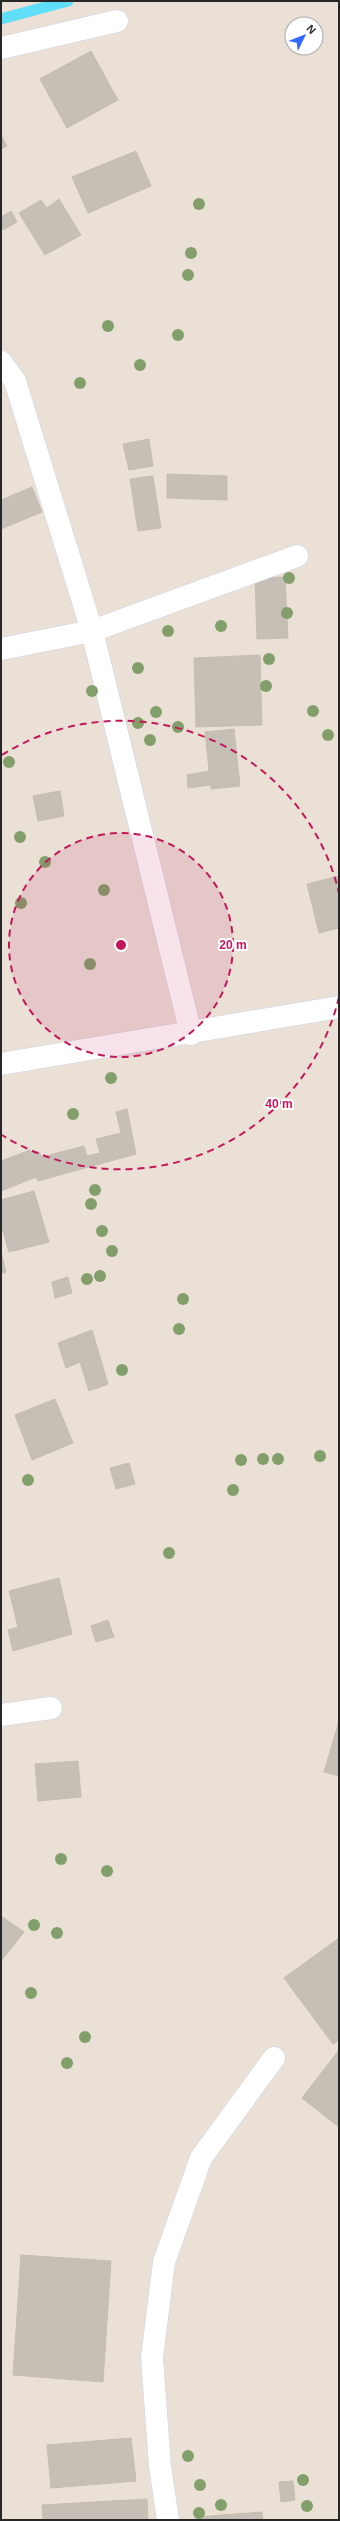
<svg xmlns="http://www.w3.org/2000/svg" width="340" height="2521" viewBox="0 0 340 2521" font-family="Arial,sans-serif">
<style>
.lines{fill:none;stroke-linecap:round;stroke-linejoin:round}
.stream{stroke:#5edef9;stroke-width:11}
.building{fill:#c5bfb6;stroke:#c6bdb0}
.minor-casing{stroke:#ccd2e2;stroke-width:23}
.minor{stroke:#fff;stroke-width:22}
.tree{fill:#829e6b}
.ring{fill:none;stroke:#c2185b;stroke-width:2;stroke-dasharray:7 5}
.centre{fill:#c2185b;stroke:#fff;stroke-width:2}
.ring-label{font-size:12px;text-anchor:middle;font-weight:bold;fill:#c2185b;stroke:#fff;stroke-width:4;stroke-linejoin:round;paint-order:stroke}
</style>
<rect width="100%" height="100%" fill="#ebe0d6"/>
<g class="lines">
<path class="stream" d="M1,19L68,1"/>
</g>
<g class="building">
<path d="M91,51L118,100L67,128L40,79Z"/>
<path d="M1,135L7,146L1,149Z"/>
<path d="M136,151L151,186L88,213L72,177Z"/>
<path d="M59,199L81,235L45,255L19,213L41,200L47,208Z"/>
<path d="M11,211L17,222L3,230L1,217Z"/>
<path d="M149,439L153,466L129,470L123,444Z"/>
<path d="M167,474L227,476V500L167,498Z"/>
<path d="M153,476L161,528L138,531L130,479Z"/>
<path d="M32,487L42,512L1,529V500Z"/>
<path d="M285,577L288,638L257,639L255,578Z"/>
<path d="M260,655L262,725L196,727L194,658Z"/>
<path d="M234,729L240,786L211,789L205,732Z"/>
<path d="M209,771L211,785L188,788L187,775Z"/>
<path d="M60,791L64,816L38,821L33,796Z"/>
<path d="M339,876V928L319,933L307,884Z"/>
<path d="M127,1109L136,1154L38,1181L36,1177L1,1191V1161L30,1150L31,1153L39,1152L42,1157L84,1146L87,1156L100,1153L96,1139L121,1133L116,1112Z"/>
<path d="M34,1191L49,1242L9,1252L1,1224V1200Z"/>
<path d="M1,1252L6,1272L1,1274Z"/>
<path d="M68,1277L72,1293L55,1298L52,1282Z"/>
<path d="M92,1330L108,1384L89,1391L80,1362L66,1368L58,1343Z"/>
<path d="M55,1399L73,1443L32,1460L15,1415Z"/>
<path d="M129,1463L135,1484L116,1489L110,1468Z"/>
<path d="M59,1578L72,1634L13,1651L8,1630L18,1627L9,1591Z"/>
<path d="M108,1620L114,1637L96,1642L91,1626Z"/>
<path d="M339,1721V1776L324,1772Z"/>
<path d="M78,1761L81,1797L38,1801L35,1764Z"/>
<path d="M1,1916L24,1932L1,1961Z"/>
<path d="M339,1938V2040L333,2044L284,1978Z"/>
<path d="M339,2050V2127L302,2098Z"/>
<path d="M21,2255L111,2261L103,2382L13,2375Z"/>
<path d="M131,2438L136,2481L51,2488L47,2445Z"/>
<path d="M293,2481L295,2500L281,2502L279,2482Z"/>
<path d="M147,2499L148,2520H43L42,2505Z"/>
<path d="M262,2512L263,2520H196V2517Z"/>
</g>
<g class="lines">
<defs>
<g id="minor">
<path d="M1,48L117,21"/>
<path d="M1,362L15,381L92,631L191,1034"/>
<path d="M1,649L92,631L297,556"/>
<path d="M1,1064L339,1007"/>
<path d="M1,1715L51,1708"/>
<path d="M168,2520L160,2466L152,2358L164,2262L201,2158L274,2058"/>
</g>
</defs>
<use href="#minor" class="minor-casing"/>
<use href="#minor" class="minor"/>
</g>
<g class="tree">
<circle cx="199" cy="204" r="6"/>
<circle cx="191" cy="253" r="6"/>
<circle cx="188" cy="275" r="6"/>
<circle cx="108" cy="326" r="6"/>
<circle cx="178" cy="335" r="6"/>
<circle cx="140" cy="365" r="6"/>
<circle cx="80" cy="383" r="6"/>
<circle cx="289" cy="578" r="6"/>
<circle cx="287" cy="613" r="6"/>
<circle cx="221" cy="626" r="6"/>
<circle cx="168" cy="631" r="6"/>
<circle cx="269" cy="659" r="6"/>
<circle cx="138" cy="668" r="6"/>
<circle cx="266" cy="686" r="6"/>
<circle cx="92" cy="691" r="6"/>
<circle cx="313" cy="711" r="6"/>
<circle cx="156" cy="712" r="6"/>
<circle cx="138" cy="723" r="6"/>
<circle cx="178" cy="727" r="6"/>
<circle cx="328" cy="735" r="6"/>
<circle cx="150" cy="740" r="6"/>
<circle cx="9" cy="762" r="6"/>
<circle cx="20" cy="837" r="6"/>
<circle cx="45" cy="862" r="6"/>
<circle cx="104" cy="890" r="6"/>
<circle cx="21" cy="903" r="6"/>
<circle cx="90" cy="964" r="6"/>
<circle cx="111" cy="1078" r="6"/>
<circle cx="73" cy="1114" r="6"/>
<circle cx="95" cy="1190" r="6"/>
<circle cx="91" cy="1204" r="6"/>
<circle cx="102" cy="1231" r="6"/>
<circle cx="112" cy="1251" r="6"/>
<circle cx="100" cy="1276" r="6"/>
<circle cx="87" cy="1279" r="6"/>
<circle cx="183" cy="1299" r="6"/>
<circle cx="179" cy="1329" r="6"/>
<circle cx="122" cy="1370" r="6"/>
<circle cx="320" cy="1456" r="6"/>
<circle cx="263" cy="1459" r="6"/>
<circle cx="278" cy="1459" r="6"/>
<circle cx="241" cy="1460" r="6"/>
<circle cx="28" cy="1480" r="6"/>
<circle cx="233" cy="1490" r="6"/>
<circle cx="169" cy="1553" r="6"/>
<circle cx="61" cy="1859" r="6"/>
<circle cx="107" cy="1871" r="6"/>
<circle cx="34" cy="1925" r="6"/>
<circle cx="57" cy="1933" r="6"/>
<circle cx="31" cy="1993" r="6"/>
<circle cx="85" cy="2037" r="6"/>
<circle cx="67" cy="2063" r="6"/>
<circle cx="188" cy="2456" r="6"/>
<circle cx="303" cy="2480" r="6"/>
<circle cx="200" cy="2485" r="6"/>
<circle cx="221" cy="2505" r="6"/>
<circle cx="307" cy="2506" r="6"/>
<circle cx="199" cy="2513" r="6"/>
</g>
<circle cx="121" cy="945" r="112" fill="#c2185b" fill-opacity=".12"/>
<g class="ring">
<circle cx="121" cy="945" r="112"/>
<path d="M339 997A224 224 0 0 1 2 1135M2 755A224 224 0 0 1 339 893"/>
</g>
<circle cx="121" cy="945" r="6" class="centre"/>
<g class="ring-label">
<text x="233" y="949">20 m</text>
<text x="279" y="1108">40 m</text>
</g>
<rect width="340" height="2521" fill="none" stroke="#272727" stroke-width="4"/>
<g transform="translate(304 36) rotate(47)"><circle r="19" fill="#ffffff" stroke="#a9a9a9"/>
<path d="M0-3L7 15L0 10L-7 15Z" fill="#3069ff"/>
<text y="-6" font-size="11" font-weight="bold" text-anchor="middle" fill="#272727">N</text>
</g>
</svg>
